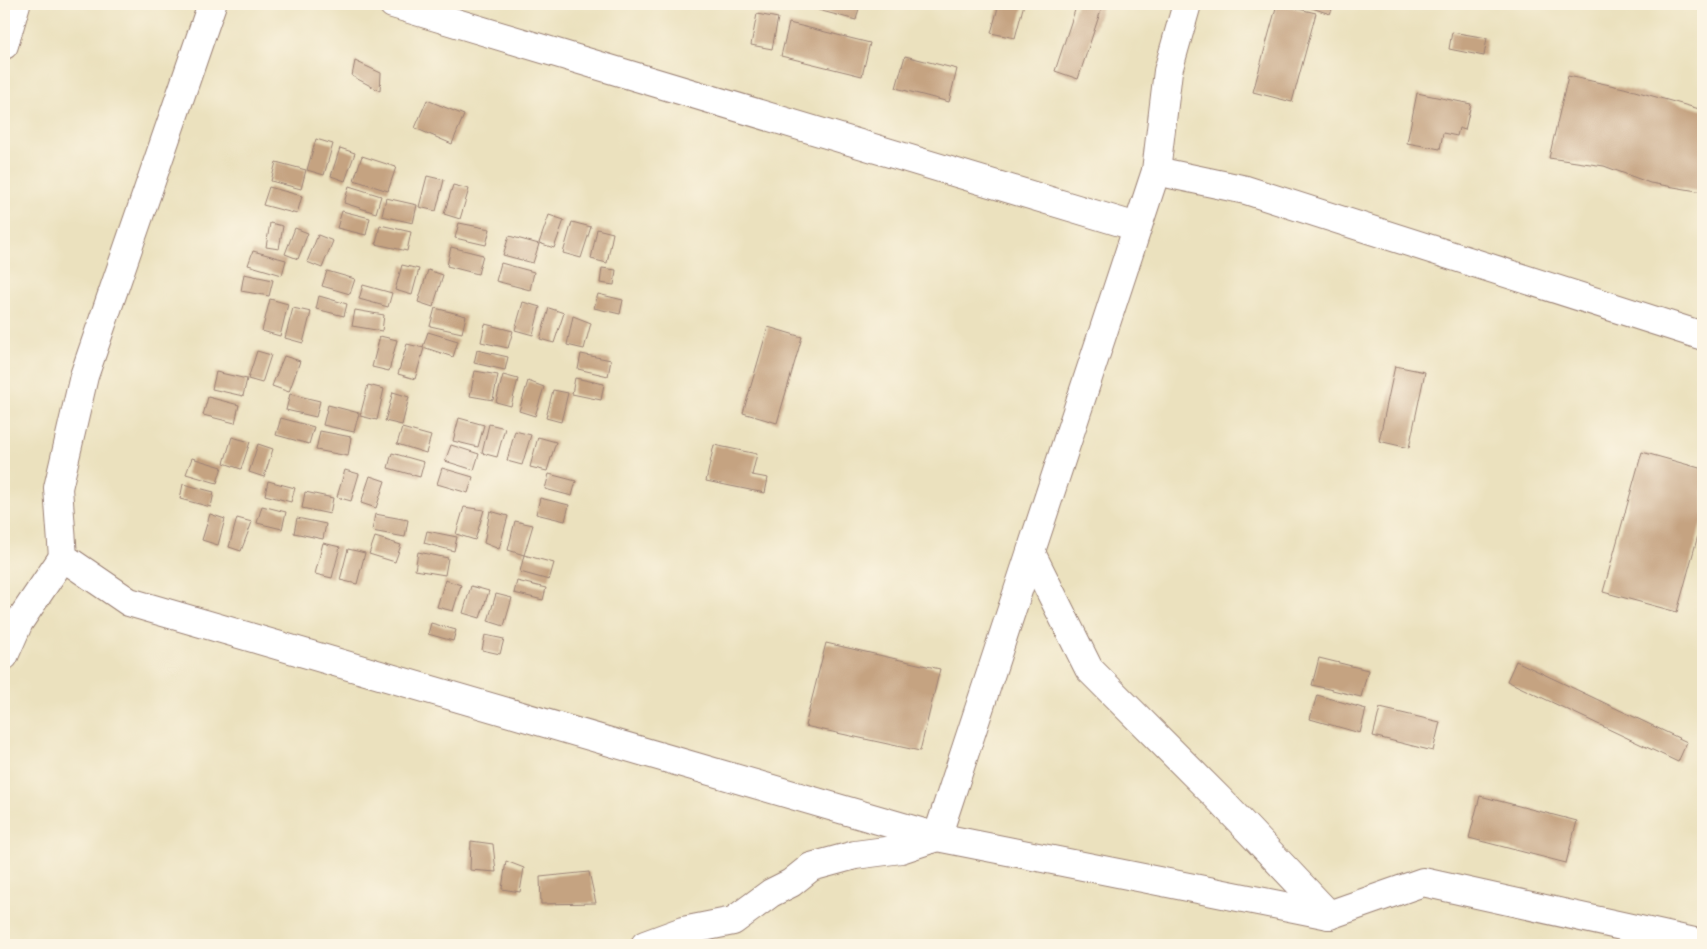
<svg xmlns="http://www.w3.org/2000/svg" width="1707" height="949" viewBox="0 0 1707 949" font-family="'Libre Caslon Text',serif">
<style>
.building{fill:#c5a381}
.lines{fill:none;stroke-linecap:round;stroke-linejoin:round}
.minor-casing{stroke:#9a8074;stroke-width:30}
.minor{stroke:#fff;stroke-width:28}
</style>
<rect width="100%" height="100%" fill="#fcf5e5"/>
<filter id="ink" filterUnits="userSpaceOnUse"><feTurbulence type="fractalNoise" baseFrequency=".02" numOctaves="2"/><feDisplacementMap in="SourceGraphic" scale="10" xChannelSelector="R" yChannelSelector="G"/><feConvolveMatrix kernelMatrix="1 2 1 2 8 2 1 2 1" color-interpolation-filters="sRGB"/></filter>
<filter id="wash" filterUnits="userSpaceOnUse"><feTurbulence type="fractalNoise" baseFrequency=".0096" numOctaves="4" result="noise"/><feDisplacementMap in="SourceGraphic" scale="20" xChannelSelector="R" yChannelSelector="G"/><feGaussianBlur stdDeviation="1.12" result="paint"/><feColorMatrix in="noise" values="0 0 0 0 0 0 0 0 0 0 0 0 0 0 0 0 0 1.4 0 .05"/><feComposite in="paint" operator="in"/></filter>
<g filter="url(#wash)">
<rect width="100%" height="100%" fill="#ebe1be"/>
<g id="blocks">
<g class="building">
<path d="M819,4H860L856,20L818,10Z"/>
<path d="M999,4H1024L1015,38L991,33Z"/>
<path d="M1077,4H1103L1078,79L1055,71Z"/>
<path d="M1277,4L1316,13L1292,102L1253,92Z"/>
<path d="M1306,4H1334L1330,14L1306,6Z"/>
<path d="M757,14L778,18L772,49L751,45Z"/>
<path d="M789,23L870,43L862,76L781,56Z"/>
<path d="M1452,32L1487,38L1484,56L1449,49Z"/>
<path d="M905,56L957,69L949,102L896,88Z"/>
<path d="M355,61L381,73L380,91L352,76Z"/>
<path d="M1568,76L1624,88L1703,110V192L1650,183L1604,166L1549,158Z"/>
<path d="M1417,93L1471,104L1465,130L1459,128L1457,136L1443,133L1440,149L1407,143Z"/>
<path d="M427,100L464,115L452,144L415,128Z"/>
<path d="M316,139L333,144L324,175L307,170Z"/>
<path d="M340,148L355,153L345,181L331,176Z"/>
<path d="M362,156L396,167L388,191L354,180Z"/>
<path d="M276,162L306,170L301,189L271,181Z"/>
<path d="M427,176L444,180L436,211L419,207Z"/>
<path d="M453,185L469,189L460,219L444,214Z"/>
<path d="M349,186L381,196L376,213L344,203Z"/>
<path d="M269,187L302,196L297,214L263,205Z"/>
<path d="M386,198L417,205L413,223L382,216Z"/>
<path d="M342,211L370,218L366,235L337,228Z"/>
<path d="M549,215L564,220L554,248L539,243Z"/>
<path d="M572,222L591,227L581,258L563,253Z"/>
<path d="M270,223L283,226L279,249L266,247Z"/>
<path d="M459,223L490,229L486,245L455,238Z"/>
<path d="M380,225L411,232L407,251L376,244Z"/>
<path d="M295,228L308,233L298,259L285,254Z"/>
<path d="M597,229L613,233L607,263L591,259Z"/>
<path d="M318,235L333,241L322,268L307,262Z"/>
<path d="M509,236L539,244L533,263L503,255Z"/>
<path d="M451,247L483,255L478,274L447,266Z"/>
<path d="M253,251L286,260L282,275L248,265Z"/>
<path d="M501,263L534,272L530,290L496,281Z"/>
<path d="M402,265L419,269L412,295L395,290Z"/>
<path d="M602,268L616,270L614,285L600,283Z"/>
<path d="M428,270L443,275L433,307L418,302Z"/>
<path d="M327,271L355,279L350,294L322,286Z"/>
<path d="M244,274L273,280L269,296L241,291Z"/>
<path d="M363,285L392,293L388,307L359,299Z"/>
<path d="M598,294L623,300L620,314L594,308Z"/>
<path d="M319,296L347,304L344,316L316,309Z"/>
<path d="M270,299L288,304L280,336L262,331Z"/>
<path d="M523,302L540,307L533,335L515,330Z"/>
<path d="M293,308L311,312L303,343L285,338Z"/>
<path d="M435,308L466,316L462,333L430,326Z"/>
<path d="M549,308L564,313L554,343L540,339Z"/>
<path d="M355,310L384,315L382,331L352,326Z"/>
<path d="M573,316L591,323L584,349L567,345Z"/>
<path d="M485,324L513,331L508,348L481,342Z"/>
<path d="M768,327L802,337L777,423L743,413Z"/>
<path d="M428,332L458,341L453,357L423,347Z"/>
<path d="M380,336L397,340L389,371L372,367Z"/>
<path d="M407,344L424,348L415,379L398,374Z"/>
<path d="M477,350L508,357L505,370L474,363Z"/>
<path d="M257,351L271,355L262,383L248,379Z"/>
<path d="M581,354L611,360L608,376L578,369Z"/>
<path d="M284,356L300,361L289,392L272,386Z"/>
<path d="M1395,366L1425,372L1409,448L1379,441Z"/>
<path d="M475,371L498,375L493,400L470,396Z"/>
<path d="M216,372L247,379L243,396L212,389Z"/>
<path d="M503,375L518,379L511,406L496,402Z"/>
<path d="M575,378L604,384L601,400L572,394Z"/>
<path d="M528,381L544,387L535,416L519,411Z"/>
<path d="M368,385L384,389L377,420L360,416Z"/>
<path d="M553,390L568,393L561,422L546,418Z"/>
<path d="M393,392L409,397L402,425L385,421Z"/>
<path d="M290,394L320,401L316,417L286,410Z"/>
<path d="M208,397L239,405L235,423L203,415Z"/>
<path d="M328,405L359,413L354,432L323,425Z"/>
<path d="M281,418L314,427L309,444L276,435Z"/>
<path d="M459,418L484,425L478,447L453,441Z"/>
<path d="M489,424L505,428L497,457L482,453Z"/>
<path d="M402,428L431,436L426,453L397,444Z"/>
<path d="M320,431L351,437L348,456L316,450Z"/>
<path d="M515,431L531,435L522,465L507,461Z"/>
<path d="M232,437L250,442L241,469L224,463Z"/>
<path d="M538,437L556,442L547,471L530,467Z"/>
<path d="M258,444L273,449L264,477L249,472Z"/>
<path d="M451,445L479,454L474,470L445,461Z"/>
<path d="M714,445L757,454L752,475L768,478L765,493L706,481Z"/>
<path d="M1642,452L1703,469V517L1677,612L1603,592Z"/>
<path d="M392,453L424,462L420,477L388,468Z"/>
<path d="M192,458L222,467L217,483L186,474Z"/>
<path d="M442,468L473,477L468,493L437,484Z"/>
<path d="M345,470L359,474L351,501L337,497Z"/>
<path d="M549,474L576,481L572,496L545,489Z"/>
<path d="M370,476L385,481L376,508L361,503Z"/>
<path d="M268,481L295,488L291,502L265,495Z"/>
<path d="M183,484L214,492L211,507L180,499Z"/>
<path d="M305,492L333,498L330,514L302,508Z"/>
<path d="M540,498L569,505L565,521L536,514Z"/>
<path d="M262,506L286,512L282,529L257,523Z"/>
<path d="M464,507L484,510L475,540L456,534Z"/>
<path d="M490,511L508,516L499,549L484,543Z"/>
<path d="M210,514L225,519L218,545L202,540Z"/>
<path d="M375,514L408,520L405,537L372,531Z"/>
<path d="M237,518L252,522L241,551L229,547Z"/>
<path d="M297,518L326,524L323,539L294,533Z"/>
<path d="M515,521L533,525L524,555L508,550Z"/>
<path d="M427,531L457,537L454,551L424,543Z"/>
<path d="M375,537L401,545L395,562L369,554Z"/>
<path d="M323,543L340,547L332,578L315,574Z"/>
<path d="M348,549L365,553L357,584L340,580Z"/>
<path d="M418,552L448,558L445,575L415,570Z"/>
<path d="M524,555L554,563L549,580L520,572Z"/>
<path d="M445,580L461,585L453,611L437,607Z"/>
<path d="M517,581L546,588L543,600L514,593Z"/>
<path d="M471,586L489,591L480,618L463,613Z"/>
<path d="M496,594L512,598L504,626L488,621Z"/>
<path d="M431,623L456,630L453,641L428,634Z"/>
<path d="M485,635L504,639L500,654L482,650Z"/>
<path d="M826,643L940,669L920,751L805,726Z"/>
<path d="M1319,658L1368,670L1361,697L1312,685Z"/>
<path d="M1516,661L1687,742L1678,762L1507,681Z"/>
<path d="M1317,695L1366,709L1360,733L1310,719Z"/>
<path d="M1380,708L1440,722L1433,751L1373,736Z"/>
<path d="M1480,796L1577,821L1566,863L1469,838Z"/>
<path d="M471,841L493,844L496,872L470,870Z"/>
<path d="M506,861L524,868L520,892L502,889Z"/>
<path d="M589,872L596,903L541,904L540,877Z"/>
</g>
</g>
</g>
<g filter="url(#ink)">
<use href="#blocks" fill-opacity="0" stroke="#9a8074" stroke-width="1"/>
<g class="lines">
<defs>
<g id="minor">
<path d="M212,4L84,376L58,488L63,557L129,602L937,837"/>
<path d="M393,4L1137,227"/>
<path d="M1187,4L1168,71L1156,171L937,837L1329,915L1423,882L1703,944"/>
<path d="M4,45L16,4"/>
<path d="M1156,171L1246,190L1703,336"/>
<path d="M1031,553L1089,669L1219,799L1329,915"/>
<path d="M4,656L19,622L63,557"/>
<path d="M645,945L683,931L733,921L771,893L791,883L811,867L855,855L901,849L937,837"/>
</g>
</defs>
<use href="#minor" class="minor-casing"/>
<use href="#minor" class="minor"/>
</g>
</g>
<rect width="1707" height="949" fill="none" stroke="#fcf5e5" stroke-width="20"/>
</svg>
